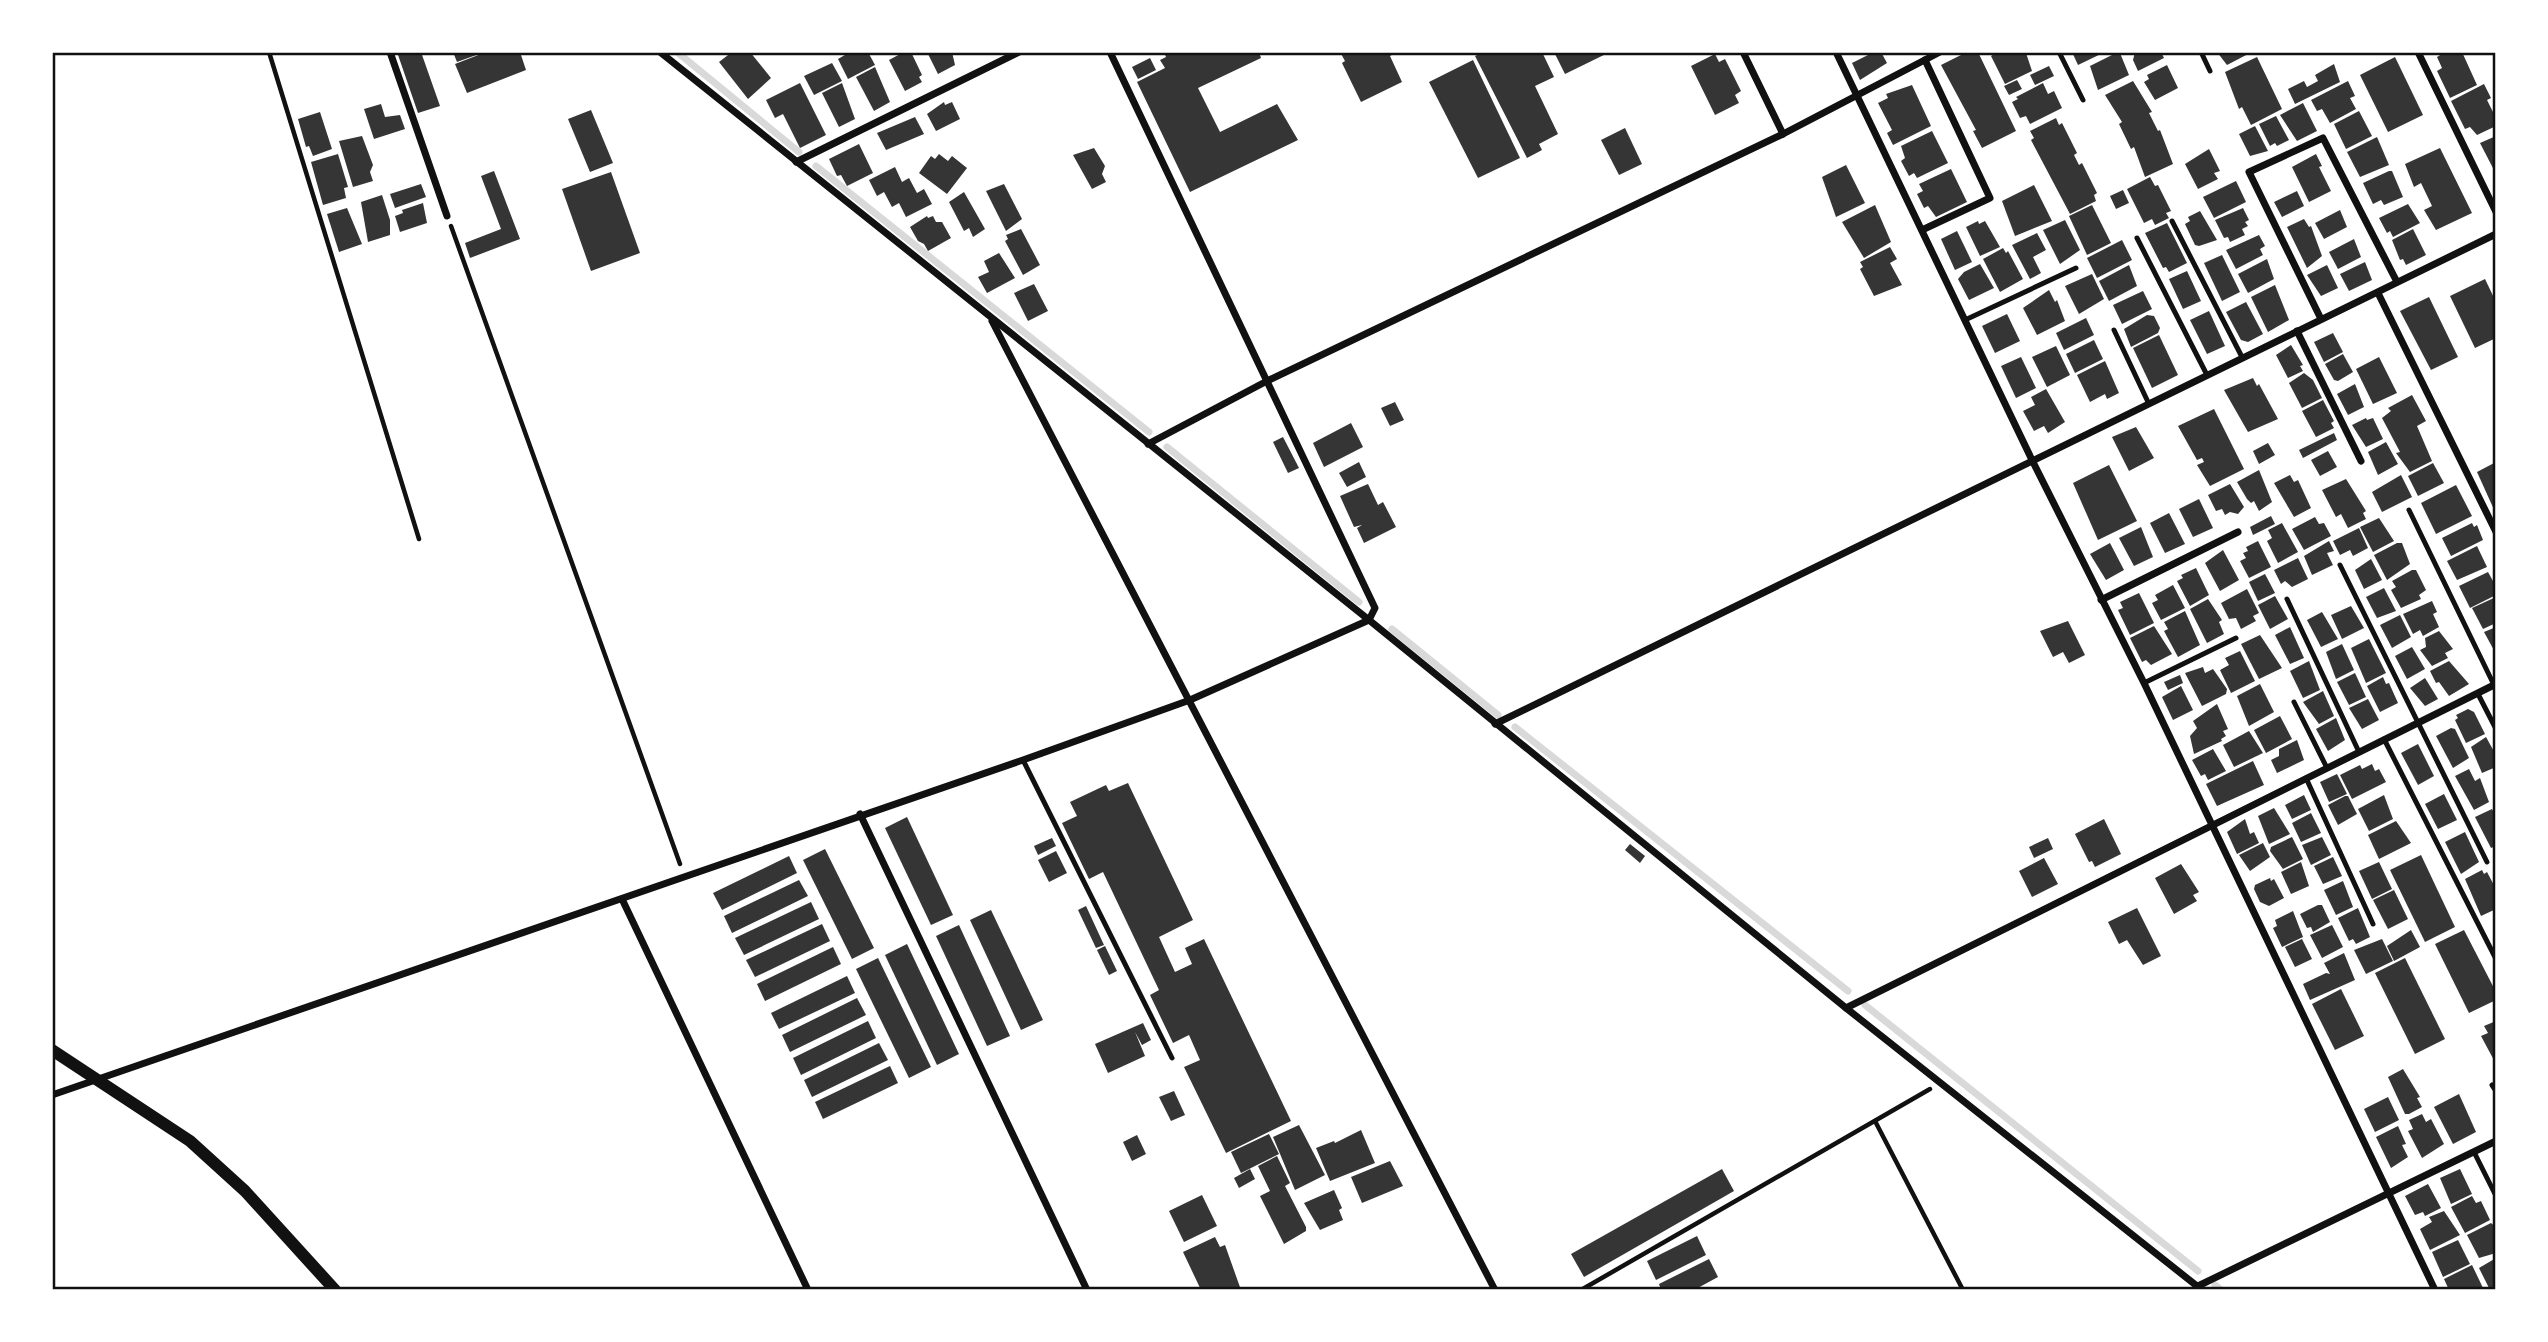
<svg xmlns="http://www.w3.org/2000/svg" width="2548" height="1342" viewBox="0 0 2548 1342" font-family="Roboto,sans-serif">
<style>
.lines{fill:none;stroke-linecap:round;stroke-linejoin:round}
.stream{stroke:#d9d9d9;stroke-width:7}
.building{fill:#353535}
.path{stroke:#111;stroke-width:4.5}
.service{stroke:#111;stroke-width:5}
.minor{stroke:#111;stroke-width:7}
.tertiary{stroke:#111;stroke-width:12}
.neatline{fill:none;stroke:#111;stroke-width:2.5}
</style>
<rect width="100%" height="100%" fill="#fff"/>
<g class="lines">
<g class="stream">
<path d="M677,52L799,152"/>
<path d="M816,166L1149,432"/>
<path d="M1167,447L1359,602"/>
<path d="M1392,629L1498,715"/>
<path d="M1515,727L1848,991"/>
<path d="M1865,1005L2198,1271"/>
<path d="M2215,1285L2221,1290"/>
</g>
</g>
<g class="building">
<path d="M397,52H421L440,106L418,113Z"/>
<path d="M453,52H482V53L457,62Z"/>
<path d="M486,52H520L526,70L467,93L455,64Z"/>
<path d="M732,52H750L771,78L748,99L719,62Z"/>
<path d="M850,52H868L875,65L848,79L838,59Z"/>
<path d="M904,52H911L922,75L919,77L922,82L905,91L889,60Z"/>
<path d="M927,52H952L955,65L938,74Z"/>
<path d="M1164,52H1259L1261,58L1198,88L1220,132L1277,104L1298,140L1190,192L1137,82L1165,68L1160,60L1166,57Z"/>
<path d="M1340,52H1397L1390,56L1402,82L1361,102L1342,63L1345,61Z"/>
<path d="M1483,52H1542L1554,77L1535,86L1558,134L1539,144L1542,150L1527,158L1475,56Z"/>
<path d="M1554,52H1610L1565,74Z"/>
<path d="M1874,52H1881L1887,63L1860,80L1852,63Z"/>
<path d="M1967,52H1978L2016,131L1982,148L1973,131L1976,130L1941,65Z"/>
<path d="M1997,52L2026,53L2032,71L2005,84L1991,56Z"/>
<path d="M2072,52H2105L2078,65Z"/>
<path d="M2135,52H2161L2164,58L2138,71L2133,60Z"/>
<path d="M2217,52H2252L2227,65Z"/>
<path d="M2445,52H2462L2477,85L2450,98L2437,71L2442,68L2437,57Z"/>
<path d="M2116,53H2120L2129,75L2098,90L2090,66Z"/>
<path d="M1715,54L1719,62L1725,59L1741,91L1735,95L1739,103L1715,115L1691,66Z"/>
<path d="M2257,57L2282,109L2251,125L2242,107L2239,109L2225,72Z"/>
<path d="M2395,57L2423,115L2388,132L2360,75Z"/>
<path d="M1150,58L1156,70L1138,79L1132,67Z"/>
<path d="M1473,60L1520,158L1478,178L1429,82Z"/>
<path d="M832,63L842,81L814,95L804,76Z"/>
<path d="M2334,64L2340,82L2295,104L2288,89L2304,81L2307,87L2318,81L2315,75Z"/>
<path d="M2167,65L2178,88L2155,100L2144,82L2149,79L2147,75Z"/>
<path d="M2049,66L2054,76L2035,85L2030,75Z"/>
<path d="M875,67L890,102L874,111L856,77Z"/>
<path d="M2017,80L2022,89L2009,95L2004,86Z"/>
<path d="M2133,81L2152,112L2149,113L2158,131L2160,130L2173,164L2145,177L2134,147L2131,149L2119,124L2122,122L2105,95Z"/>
<path d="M2348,81L2355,96L2350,98L2356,109L2330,123L2322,109L2317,111L2311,100Z"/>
<path d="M800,83L826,135L800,148L783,114L775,118L766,100Z"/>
<path d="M842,83L855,119L839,127L822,93Z"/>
<path d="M2043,83L2048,94L2054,91L2062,108L2030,124L2026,116L2020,118L2012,102L2018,99L2016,97Z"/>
<path d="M2484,84L2491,98L2487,100L2496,118V126L2477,135L2470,127L2465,129L2451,101Z"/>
<path d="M1912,85L1931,126L1893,145L1887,133L1892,130L1878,103L1888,98L1886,94Z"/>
<path d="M944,102L945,105L952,102L960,119L936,131L927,114Z"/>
<path d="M2303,103L2317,131L2297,141L2280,115Z"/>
<path d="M381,104L385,117L400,115L405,129L374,139L364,109Z"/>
<path d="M591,110L613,163L590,172L568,119Z"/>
<path d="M2359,111L2372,136L2346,149L2334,124Z"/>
<path d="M320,112L332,149L313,156L309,146L306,147L298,119Z"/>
<path d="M2276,116L2289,140L2277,146L2275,143L2270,146L2259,124Z"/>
<path d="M915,117L924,134L886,150L877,133Z"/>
<path d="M2056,118L2059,125L2062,123L2077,153L2074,155L2079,165L2082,163L2097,193L2094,195L2096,201L2070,214L2031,140L2034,138L2030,131Z"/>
<path d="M2255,126L2268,151L2250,156L2239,134Z"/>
<path d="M1625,128L1642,164L1619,175L1601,140Z"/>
<path d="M1932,131L1948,163L1917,178L1914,173L1909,176L1901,161L1905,158L1901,146Z"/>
<path d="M362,136L373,165L370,172L373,181L353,187L339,141Z"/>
<path d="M2496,136V174L2480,143Z"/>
<path d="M2377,137L2389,165L2360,177L2347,152Z"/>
<path d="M859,144L873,173L847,186L841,175L837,176L829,159Z"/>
<path d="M1094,148L1105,166L1102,174L1106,182L1092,189L1073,155Z"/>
<path d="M2440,148L2472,213L2436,230L2424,210L2432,206L2421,183L2414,187L2405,164Z"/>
<path d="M2209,149L2220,171L2214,173L2218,179L2198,189L2185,164Z"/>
<path d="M338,154L348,187L344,188L346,198L323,205L311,162Z"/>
<path d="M939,154L948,161L952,156L967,168L947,194L919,173L931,156L935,159Z"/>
<path d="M2316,154L2322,166L2319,167L2331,191L2309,202L2292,167Z"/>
<path d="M1846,165L1865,203L1836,217L1822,177Z"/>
<path d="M895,167L902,182L909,178L917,193L924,189L932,204L906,217L899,203L892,207L884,192L877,196L869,180Z"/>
<path d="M1951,169L1967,202L1936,217L1928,206L1924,208L1917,194L1923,191L1919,184Z"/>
<path d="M494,171L520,239L470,258L465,243L501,229L481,176Z"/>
<path d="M2389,171H2392L2403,197L2384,205L2381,200L2373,204L2363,183Z"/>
<path d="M611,172L640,253L591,271L562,189Z"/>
<path d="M2150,177L2155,186L2158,185L2171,211L2166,213L2169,218L2155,225L2152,219L2144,223L2127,189Z"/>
<path d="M2236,181L2246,202L2214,218L2203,197Z"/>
<path d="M421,184L426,197L395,208L390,194Z"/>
<path d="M1004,184L1022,219L1006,231L986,191Z"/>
<path d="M2034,185L2052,221L2015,236L2002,201Z"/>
<path d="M2123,190L2129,203L2116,209L2110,196Z"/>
<path d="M2297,191L2304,206L2282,217L2274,202Z"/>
<path d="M964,192L985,229L973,237L969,228L964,231L949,202Z"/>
<path d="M382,195L390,220V235L368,242L361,202Z"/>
<path d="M423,203L427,223L400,232L395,216L403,213L402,210Z"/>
<path d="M2408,204L2420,223L2393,237L2390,231L2387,233L2379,218Z"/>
<path d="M1875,205L1891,242L1864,258L1842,222Z"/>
<path d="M2092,205L2111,243L2087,255L2069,216Z"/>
<path d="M347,208L362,244L339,252L327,214Z"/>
<path d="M2243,208L2249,220L2245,222L2248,226L2242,229L2245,235L2230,242L2228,237L2224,238L2215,220Z"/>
<path d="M2340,210L2347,227L2324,239L2315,223Z"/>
<path d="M2200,211L2217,240L2199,246L2195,245L2185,224L2190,221L2188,217Z"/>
<path d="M927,216L928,218L933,216L936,222H942L951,238L928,251L924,244L918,241L910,227Z"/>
<path d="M2304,219L2309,227L2311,226L2322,256L2307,268L2287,227Z"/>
<path d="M2065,220L2080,250L2060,264L2043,230Z"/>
<path d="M1978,221L1979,224L1985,221L2000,247L1980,256L1966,227Z"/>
<path d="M2167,223L2187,263L2169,272L2166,267L2163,268L2145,233Z"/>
<path d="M1021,229L1040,265L1023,275L1005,241L1008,239L1006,235Z"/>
<path d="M2413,229L2426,255L2406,265L2403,259L2400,260L2392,240Z"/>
<path d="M1957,231L1972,262L1955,270L1941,239Z"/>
<path d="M2037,233L2046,250L2033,257L2041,273L2030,279L2012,245Z"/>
<path d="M2259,235L2265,246L2260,249L2263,255L2236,269L2226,250Z"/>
<path d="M2354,239L2361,257L2338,269L2329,252Z"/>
<path d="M2122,240L2132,260L2097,278L2087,258Z"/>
<path d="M1890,247L1897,259L1890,263L1902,285L1874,296L1860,269L1863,267L1860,262Z"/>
<path d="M2003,248L2006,253L2008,251L2023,279L2000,292L1983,259Z"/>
<path d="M999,253L1015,278L987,293L978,277L989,272L984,261Z"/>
<path d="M2222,255L2240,292L2222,301L2204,263Z"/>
<path d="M2267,259L2274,279L2248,293L2238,274Z"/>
<path d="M2365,262L2372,280L2349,291L2340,274Z"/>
<path d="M1980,264L1994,288L1969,300L1958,279L1964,272Z"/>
<path d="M2129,265L2137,286L2109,301L2099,281Z"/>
<path d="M2327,265L2338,288L2321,296L2307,275Z"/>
<path d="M2187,271L2201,301L2183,309L2169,279Z"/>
<path d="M2092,274L2104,299L2079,314L2065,286Z"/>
<path d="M2485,279L2496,302V338L2475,348L2450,296Z"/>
<path d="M1034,284L1048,311L1028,321L1014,293Z"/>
<path d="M2275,285L2289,320L2268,332L2251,297Z"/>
<path d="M2049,290L2055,302L2057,300L2065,321L2037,335L2023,308Z"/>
<path d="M2143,291L2152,309L2122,324L2113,305Z"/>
<path d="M2429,297L2458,357L2431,370L2400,311Z"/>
<path d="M2246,302L2263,334L2248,342L2241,340L2226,312Z"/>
<path d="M2209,311L2225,346L2207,354L2190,320Z"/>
<path d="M2007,314L2020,341L1995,353L1982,326Z"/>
<path d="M2147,315L2154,316L2160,328L2158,333L2131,347L2124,329Z"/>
<path d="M2086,318L2094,335L2064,350L2056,333Z"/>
<path d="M2333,333L2343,352L2324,362L2314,342Z"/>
<path d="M2159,335L2178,375L2152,388L2133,348Z"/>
<path d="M2094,340L2103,359L2075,373L2066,354Z"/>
<path d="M2291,345L2303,365L2300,366L2303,371L2288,378L2276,355Z"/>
<path d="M2056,346L2070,375L2047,387L2032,357Z"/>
<path d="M2343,354L2353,372L2338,381L2334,380L2325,364Z"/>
<path d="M2021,357L2036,388L2016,398L2001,366Z"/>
<path d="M2379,357L2397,393L2373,404L2356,369Z"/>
<path d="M2105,361L2119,393L2107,399L2105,394L2090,402L2077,375Z"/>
<path d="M2304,373L2313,380L2322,398L2302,408L2289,383Z"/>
<path d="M2253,378L2257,386L2259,384L2278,419L2248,432L2224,390Z"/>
<path d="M2355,384L2364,407L2348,415L2337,394Z"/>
<path d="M2046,389L2065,422L2048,433L2044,426L2034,431L2023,411L2035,405L2031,397Z"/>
<path d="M2412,395L2426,421L2417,426L2432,461L2410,472L2396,453L2400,452L2382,418L2391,411L2388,408Z"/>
<path d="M2323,400L2334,421L2331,423L2334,428L2316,437L2302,411Z"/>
<path d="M1395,402L1404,420L1390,426L1381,408Z"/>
<path d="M2214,409L2244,469L2210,486L2197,465L2204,462L2202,458L2197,460L2178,426Z"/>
<path d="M2366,418L2367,420L2373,418L2383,439L2366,447L2352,425Z"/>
<path d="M1351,423L1363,447L1324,467L1313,443Z"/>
<path d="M2136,427L2154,458L2129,471L2112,437Z"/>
<path d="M2334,433L2337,440L2303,458L2299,450Z"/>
<path d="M1283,437L1299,468L1288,473L1273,442Z"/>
<path d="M2386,442L2398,464L2378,475L2368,452Z"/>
<path d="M2268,443L2275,455L2259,464L2253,451Z"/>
<path d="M2328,451L2337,467L2320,476L2311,460Z"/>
<path d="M1359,462L1366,477L1347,487L1339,473Z"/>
<path d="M2496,462V514L2477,472Z"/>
<path d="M2433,463L2444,483L2418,496L2408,476Z"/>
<path d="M2109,465L2137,521L2098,540L2073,483Z"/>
<path d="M2259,470L2272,502L2259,511L2254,501L2251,503L2247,499L2237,482Z"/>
<path d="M2290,475L2294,482L2298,480L2311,508L2294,517L2274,483Z"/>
<path d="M2401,475L2412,497L2382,512L2372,492Z"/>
<path d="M2346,479L2366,511L2363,513L2366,519L2348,528L2341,514L2336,517L2322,490Z"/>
<path d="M1368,484L1378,505L1383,502L1396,527L1364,543L1357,528L1362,525L1354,527L1340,496Z"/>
<path d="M2230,484L2244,507L2238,514L2230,512L2225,515L2222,509L2216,511L2208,495Z"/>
<path d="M2456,485L2472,516L2436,534L2421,503Z"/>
<path d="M2199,499L2213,528L2193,537L2179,509Z"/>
<path d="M2169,513L2185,544L2165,553L2150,523Z"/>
<path d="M2271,516L2275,524L2253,535L2250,527Z"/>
<path d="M2315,517L2319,524L2324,523L2331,536L2304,550L2292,529Z"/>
<path d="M2379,518L2394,541L2373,552L2360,527Z"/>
<path d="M2282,523L2298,552L2278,563L2267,541L2272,538L2268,530Z"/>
<path d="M2472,523L2474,527L2477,525L2483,540L2451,556L2442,538Z"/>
<path d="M2141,527L2153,557L2134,566L2119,538Z"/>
<path d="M2359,528L2368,548L2353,556L2350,550L2340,555L2333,541Z"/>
<path d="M2258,541L2271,567L2249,578L2240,561L2246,558L2243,553L2248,551L2246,547Z"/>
<path d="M2329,541L2334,551L2327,553L2333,565L2312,575L2304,556Z"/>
<path d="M2110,543L2124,570L2106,580L2090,554Z"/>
<path d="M2397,543H2402L2410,564L2387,580L2374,555Z"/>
<path d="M2477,546L2487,567L2457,580L2447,561Z"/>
<path d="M2223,550L2239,580L2220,591L2205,563Z"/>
<path d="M2298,558L2308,579L2292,587L2285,581L2281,584L2274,570Z"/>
<path d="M2371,559L2382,580L2364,589L2355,570Z"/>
<path d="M2196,568L2209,595L2190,606L2177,581L2183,578L2181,575Z"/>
<path d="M2412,570H2416L2426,590L2419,595L2421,599L2401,608L2391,590L2396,587L2392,581Z"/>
<path d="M2488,572L2493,581L2496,580V595L2470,608L2459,586Z"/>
<path d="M2265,574L2275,593L2258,601L2249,582Z"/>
<path d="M2173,585L2185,608L2161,620L2152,603L2158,600L2155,595Z"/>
<path d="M2384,588L2396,611L2377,618L2366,597Z"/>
<path d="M2247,589L2259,613L2253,616L2256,621L2241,629L2236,618L2229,619L2221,603Z"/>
<path d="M2139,593L2154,623L2130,635L2118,610L2123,608L2120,602Z"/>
<path d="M2275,596L2288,619L2270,629L2258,605Z"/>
<path d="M2496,597V623L2483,629L2472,608Z"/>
<path d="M2208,599L2222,620L2219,622L2224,634L2207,643L2190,609Z"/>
<path d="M2432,601L2437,612L2433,614L2439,627L2423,636L2420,630L2413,634L2403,614Z"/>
<path d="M2351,606L2364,628L2342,639L2331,615Z"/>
<path d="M2185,611L2200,645L2178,657L2164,631L2168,629L2164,622Z"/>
<path d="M2322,612L2338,639L2321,647L2307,620Z"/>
<path d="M2400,615L2411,637L2392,648L2380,625Z"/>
<path d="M2068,621L2085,655L2069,663L2063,652L2053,657L2040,631Z"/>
<path d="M2154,626L2172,654L2151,665L2146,660L2142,662L2130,638Z"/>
<path d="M2290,627L2304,658L2290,664L2275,635Z"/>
<path d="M2496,627V654L2484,632Z"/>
<path d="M2439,631L2453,649L2445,653L2448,658L2432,666L2420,650L2426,647L2425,638Z"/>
<path d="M2260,635L2282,668L2259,679L2241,644Z"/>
<path d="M2369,639L2386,673L2366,683L2351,648Z"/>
<path d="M2342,644L2354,670L2336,679L2326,652Z"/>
<path d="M2412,647L2425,669L2407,679L2395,656Z"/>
<path d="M2240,651L2255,681L2231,693L2220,670L2229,665L2225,658Z"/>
<path d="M2309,661L2320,690L2303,698L2290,671Z"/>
<path d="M2449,661L2469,684L2449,696L2439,682L2436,683L2430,671Z"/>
<path d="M2203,667L2205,673L2213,669L2227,689L2226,694L2202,706L2185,673Z"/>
<path d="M2355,673L2366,697L2349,705L2337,682Z"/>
<path d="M2180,675L2183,683L2168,690L2164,682Z"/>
<path d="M2383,677L2386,684L2389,683L2398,703L2380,712L2367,686Z"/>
<path d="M2425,678L2438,699L2425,706L2410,688Z"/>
<path d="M2260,684L2274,712L2249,726L2237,696Z"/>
<path d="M2181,686L2193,710L2173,720L2162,697Z"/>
<path d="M2323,691L2334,716L2319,724L2303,702Z"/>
<path d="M2368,699L2379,720L2362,729L2349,708Z"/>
<path d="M2217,704L2228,729L2223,731L2226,736L2221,739L2222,741L2194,754L2190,736L2197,728L2193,721Z"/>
<path d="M2468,709L2474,712L2485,734L2466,743L2455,720L2458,718L2456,715Z"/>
<path d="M2280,716L2292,739L2266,753L2254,730Z"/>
<path d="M2336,718L2345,740L2328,751L2316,729Z"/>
<path d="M2451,728L2455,729L2469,758L2453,768L2436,736Z"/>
<path d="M2249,731L2263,753L2234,767L2223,745Z"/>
<path d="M2486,737L2496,755V767L2482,773L2471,747Z"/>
<path d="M2297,740L2304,760L2277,773L2271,760L2279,756V749Z"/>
<path d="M2418,744L2434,776L2418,785L2401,753Z"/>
<path d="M2213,749L2226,771L2208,780L2205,774L2201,776L2192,760Z"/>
<path d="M2253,761L2264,785L2217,806L2206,784Z"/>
<path d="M2372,764L2375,771L2379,769L2386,782L2352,799L2340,775L2360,765L2362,769Z"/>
<path d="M2469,769L2475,781L2480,778L2489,802L2474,810L2455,776Z"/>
<path d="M2337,774L2347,794L2329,802L2320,782Z"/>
<path d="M1128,783L1193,920L1159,937L1175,972L1192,964L1185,948L1204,939L1291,1121L1226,1153L1184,1067L1200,1060L1189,1035L1173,1043L1150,995L1159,990L1103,872L1089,879L1062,823L1077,816L1070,802L1106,785L1109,791Z"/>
<path d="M2444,794L2457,820L2438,829L2425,804Z"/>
<path d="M2304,795L2311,810L2292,819L2285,805Z"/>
<path d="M2384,795L2393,819L2369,831L2358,809Z"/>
<path d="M2345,796H2348L2357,814L2338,825L2328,805Z"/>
<path d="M2274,808L2290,834L2269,844L2258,816Z"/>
<path d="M2492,809L2496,816V846L2491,848L2475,817Z"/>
<path d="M2311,813L2321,833L2301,842L2292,823Z"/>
<path d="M907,817L953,915L931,925L885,828Z"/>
<path d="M2104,819L2121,854L2095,867L2092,861L2089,862L2075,834Z"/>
<path d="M2245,819L2250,834L2254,832L2259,843L2237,854L2227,832Z"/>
<path d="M2396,821L2411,843L2379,859L2368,835Z"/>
<path d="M2465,832L2479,862L2461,874L2445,842Z"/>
<path d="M2292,837L2303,859L2283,869L2270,851L2271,847Z"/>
<path d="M2322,837L2331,855L2311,865L2302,845Z"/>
<path d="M1052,838L1056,846L1038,855L1034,846Z"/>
<path d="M2048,838L2053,849L2034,858L2029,847Z"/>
<path d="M2263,843L2270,857L2250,871L2239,855Z"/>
<path d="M1630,844L1645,856L1640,863L1625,850Z"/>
<path d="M825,849L874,948L852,959L803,860Z"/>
<path d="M1056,851L1067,873L1049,882L1038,860Z"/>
<path d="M2421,855L2455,927L2425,942L2390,870Z"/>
<path d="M789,856L797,873L722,910L713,893Z"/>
<path d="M2333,857L2342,876L2323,884L2314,866Z"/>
<path d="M2044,858L2058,884L2032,897L2019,871Z"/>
<path d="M2301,862L2309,886L2291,894L2281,872Z"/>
<path d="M2379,862L2392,889L2372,899L2359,871Z"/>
<path d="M2181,864L2199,892L2193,895L2197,901L2174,914L2155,878Z"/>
<path d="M2482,870L2484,874L2487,872L2496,889V909L2481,916L2465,879Z"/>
<path d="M2270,878L2271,881L2274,879L2284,898L2269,906L2260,902L2254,889L2255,885Z"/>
<path d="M799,880L808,896L732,933L724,916Z"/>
<path d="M2343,881L2353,907L2336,915L2324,890Z"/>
<path d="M2394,890L2408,919L2388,929L2373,900Z"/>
<path d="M811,902L819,919L744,955L735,938Z"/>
<path d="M2318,905H2322L2330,922L2313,932L2311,927L2307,928L2300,914Z"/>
<path d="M1086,906L1104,945L1096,948L1078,910Z"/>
<path d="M2137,908L2161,956L2143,965L2127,940L2119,944L2108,922Z"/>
<path d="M2358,908L2370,937L2356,944L2353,939L2349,941L2338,918Z"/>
<path d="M991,910L1043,1020L1021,1030L970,920Z"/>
<path d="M2293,911L2303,937L2282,947L2273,928L2277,926L2275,920Z"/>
<path d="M822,924L830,941L755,977L746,960Z"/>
<path d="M959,925L1010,1036L987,1046L936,936Z"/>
<path d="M2332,925L2343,947L2322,958L2310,935Z"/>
<path d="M2411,930L2420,947L2394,961L2387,946Z"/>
<path d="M2464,930L2496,992V1000L2469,1013L2435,944Z"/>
<path d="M2302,939L2312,959L2295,967L2285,947Z"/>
<path d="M2382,939L2393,961L2366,974L2354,950Z"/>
<path d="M907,944L959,1054L937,1065L885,955Z"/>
<path d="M1105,946L1117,971L1109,975L1097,950Z"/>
<path d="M833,947L841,964L765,1001L757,984Z"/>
<path d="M2344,953L2355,980L2310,1000L2303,984L2326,973L2330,974L2324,963Z"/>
<path d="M878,958L931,1067L909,1078L856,969Z"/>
<path d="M2405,958L2445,1039L2415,1054L2375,973Z"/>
<path d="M847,976L855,993L779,1029L771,1013Z"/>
<path d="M2341,989L2364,1036L2335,1050L2312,1004Z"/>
<path d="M857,998L866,1015L790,1052L782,1035Z"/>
<path d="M868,1021L876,1038L801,1075L793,1058Z"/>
<path d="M2496,1021V1064L2481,1036L2488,1033L2484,1026Z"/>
<path d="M1143,1023L1151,1040L1142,1045L1135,1032L1145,1056L1108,1073L1095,1044Z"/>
<path d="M879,1043L888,1060L812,1097L804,1080Z"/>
<path d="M890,1066L898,1083L823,1119L815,1102Z"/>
<path d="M2403,1069L2420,1097L2417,1098L2422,1107L2409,1114H2405L2388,1077Z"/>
<path d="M1174,1091L1185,1115L1171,1121L1159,1097Z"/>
<path d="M2459,1094L2476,1132L2453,1144L2434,1107Z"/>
<path d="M2388,1097L2399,1120L2375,1132L2364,1109Z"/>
<path d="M2422,1114L2426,1122L2431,1119L2444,1144L2422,1158L2408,1131L2413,1129L2409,1120Z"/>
<path d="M1299,1125L1325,1175L1295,1190L1273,1137Z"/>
<path d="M2398,1126L2406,1144L2402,1145L2408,1157L2391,1168L2376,1137Z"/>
<path d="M1361,1130L1375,1163L1330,1181L1316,1148L1334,1141L1335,1143Z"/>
<path d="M1269,1134L1279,1154L1241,1173L1231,1152Z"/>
<path d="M1137,1135L1146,1154L1132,1161L1123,1142Z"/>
<path d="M1277,1156L1290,1183L1285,1186L1306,1227V1231L1284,1244L1260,1196L1270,1191L1258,1166Z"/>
<path d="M1390,1161L1403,1186L1362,1203L1351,1177Z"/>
<path d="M1250,1169L1255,1179L1239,1188L1234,1178Z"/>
<path d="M1722,1169L1734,1191L1584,1277L1571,1254Z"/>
<path d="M2460,1169L2472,1194L2451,1204L2440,1178Z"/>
<path d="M2428,1184L2441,1208L2425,1216L2423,1212L2415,1215L2405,1196Z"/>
<path d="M1334,1190L1342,1208L1339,1210L1343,1220L1320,1230L1304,1203Z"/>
<path d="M1202,1195L1217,1226L1184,1242L1169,1211Z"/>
<path d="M2472,1196L2476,1203L2481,1201L2490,1220L2465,1233L2451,1207Z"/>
<path d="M2444,1211L2460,1235L2430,1250L2420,1229L2432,1222L2429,1217Z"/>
<path d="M2491,1223L2496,1227V1253L2479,1258L2467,1235Z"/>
<path d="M1697,1236L1706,1255L1656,1280L1647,1261Z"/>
<path d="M1215,1237L1220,1247L1225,1245L1241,1290H1201L1183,1252Z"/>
<path d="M2458,1240L2470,1264L2443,1277L2432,1252Z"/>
<path d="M2496,1258V1290H2490L2479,1268Z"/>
<path d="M1709,1259L1718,1277L1694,1290H1661L1659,1284Z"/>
<path d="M2472,1265L2484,1290H2449L2444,1279Z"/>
</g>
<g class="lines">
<g class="path">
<path d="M269,52L419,539"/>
<path d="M451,226L680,864"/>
<path d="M1875,1121L1963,1290"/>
<path d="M1581,1290L1930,1089"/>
</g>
<g class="service">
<path d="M2059,52L2083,100"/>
<path d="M2201,52L2210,71"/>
<path d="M2172,221L2242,357"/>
<path d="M2137,238L2207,375"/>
<path d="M1965,320L2076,268"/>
<path d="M2114,330L2148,402"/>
<path d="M2409,510L2494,685"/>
<path d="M2340,565L2487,862"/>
<path d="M2287,599L2359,752"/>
<path d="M2144,683L2236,638"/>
<path d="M2478,694L2496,729"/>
<path d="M2294,702L2327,768"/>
<path d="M2384,739L2496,959"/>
<path d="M1023,760L1172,1058"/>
<path d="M2306,778L2373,924"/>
<path d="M2492,1085L2496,1091"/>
<path d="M2474,1152L2496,1196"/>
</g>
<g class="minor">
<path d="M390,52L447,216"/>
<path d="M660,52L1369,620L1846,1008L2202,1290"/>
<path d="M1743,52L1783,134"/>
<path d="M1836,52L2032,460L2144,683L2435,1290"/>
<path d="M2418,52L2496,212"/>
<path d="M796,162L1019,52"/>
<path d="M1922,230L1990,198L1925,60"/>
<path d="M2378,293L2496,532"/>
<path d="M2321,319L2249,172L2323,138L2397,282"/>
<path d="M992,321L1495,1290"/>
<path d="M2297,331L2361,461"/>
<path d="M1148,444L1267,381L1783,134L1940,52"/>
<path d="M2101,600L2238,532"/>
<path d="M1495,724L2496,234"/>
<path d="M860,814L1087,1290"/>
<path d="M622,899L808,1290"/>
<path d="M1846,1008L2496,684"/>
<path d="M52,1095L1023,760L1190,700L1369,620L1375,608L1110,52"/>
<path d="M2198,1286L2496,1141"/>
</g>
<path class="tertiary" d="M52,1050L190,1141L245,1191L335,1290"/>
</g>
<rect width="2548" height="1342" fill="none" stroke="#ffffff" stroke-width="108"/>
<rect x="54" y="54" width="2440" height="1234" class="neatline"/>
</svg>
